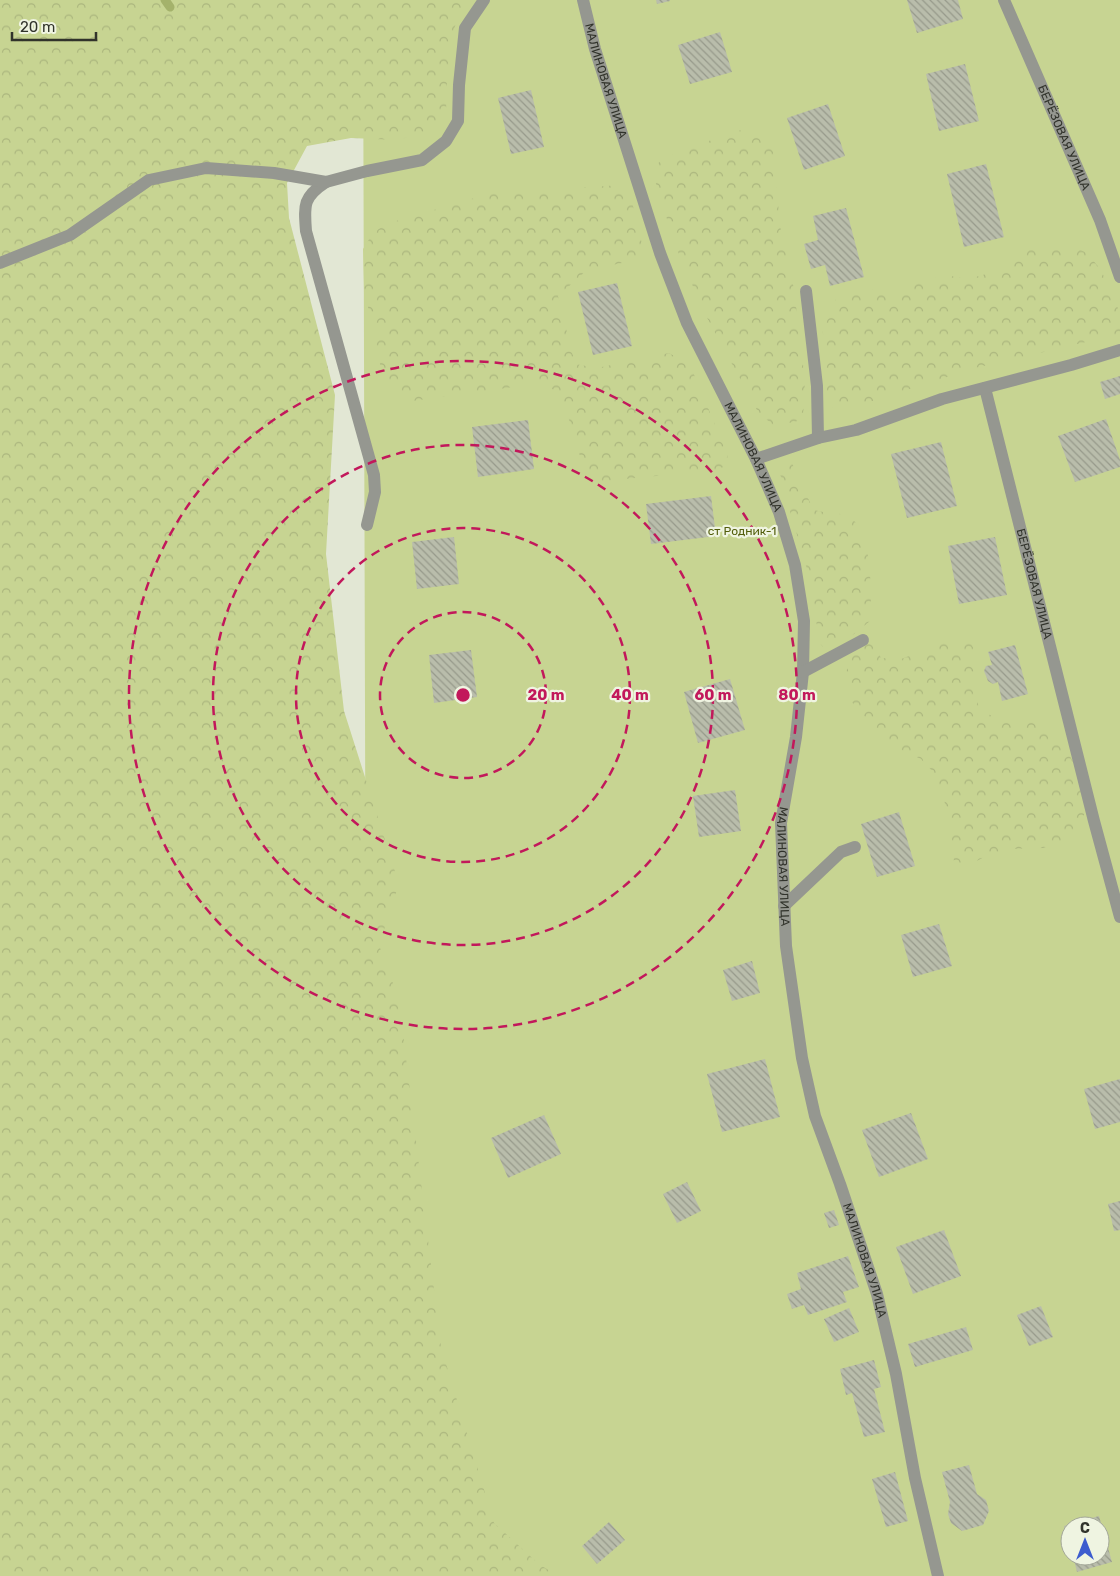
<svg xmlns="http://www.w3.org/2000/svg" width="1120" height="1576" viewBox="0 0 1120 1576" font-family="Rubik,sans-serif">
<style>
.green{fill:#c7d492;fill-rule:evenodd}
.forest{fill:url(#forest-crowns)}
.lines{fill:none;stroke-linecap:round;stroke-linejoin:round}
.stream{stroke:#a4b26b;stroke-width:9}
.building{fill:url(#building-back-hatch)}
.minor{stroke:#959790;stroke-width:12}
.ring{fill:none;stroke:#c2185b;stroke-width:2.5;stroke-dasharray:9 6}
.labels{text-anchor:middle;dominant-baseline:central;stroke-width:4.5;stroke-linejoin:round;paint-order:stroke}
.street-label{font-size:12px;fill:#31332b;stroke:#eff4e1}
.park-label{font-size:12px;fill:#525d0b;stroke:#eff4e1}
.centre{fill:#c2185b;stroke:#eff4e1;stroke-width:2.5}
.ring-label{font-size:15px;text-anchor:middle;font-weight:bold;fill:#c2185b;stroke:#eff4e1;stroke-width:4.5;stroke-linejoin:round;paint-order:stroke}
</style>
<defs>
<pattern id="forest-crowns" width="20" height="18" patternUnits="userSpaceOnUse" patternTransform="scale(1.25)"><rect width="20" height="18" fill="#c7d492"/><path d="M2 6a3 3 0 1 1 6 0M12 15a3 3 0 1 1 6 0" fill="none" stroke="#abb67e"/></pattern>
<pattern id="building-back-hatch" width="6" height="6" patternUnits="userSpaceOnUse" patternTransform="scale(1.25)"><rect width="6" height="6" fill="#b9bdab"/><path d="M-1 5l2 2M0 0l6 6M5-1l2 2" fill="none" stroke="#979a8b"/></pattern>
</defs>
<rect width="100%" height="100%" fill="#e2e7d4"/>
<path class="green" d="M363,0H1120V1576H470L366,1062ZM1070,1526H1100V1556H1070Z"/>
<g class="forest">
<path d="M0,0H472L455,26L447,79L446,112L425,132L398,140L351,138L307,146L287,183L289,218L335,395L326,554L344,711L399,884L379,945L399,1000L441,1347L494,1523L540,1565L559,1576H0Z"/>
<path d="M738,130L760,135L774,152L780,226L794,289L805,381L803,418L795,422L773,425L758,412L705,314L675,245L653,174L656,165L664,158Z"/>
<path d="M621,185L629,189L642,244L637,260L587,270L558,296L575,364L597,368L669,353L690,365L727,453L728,464L718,470L594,482L586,476L564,403L555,390L536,384L412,401L396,394L383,378L364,288L363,249L373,233L386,224L488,194Z"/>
<path d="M1053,245H1070L1087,253L1101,270L1120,313V334L975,368L841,411L831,407L827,399L822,318L837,298L876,289L901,291L921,282L946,275L961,278L981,276L1005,264L1029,248Z"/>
<path d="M781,457L791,461L813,509C822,514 834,511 843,515C847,516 854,520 856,523C872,540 872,599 870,621L854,634L823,647L817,640C818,596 802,553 790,511C787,503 787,493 784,485C782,476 775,469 777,459Z"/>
<path d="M954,639L972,644L978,667L974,694L980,709L1002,722L1030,717L1043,722L1056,731L1076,767L1084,800V822L1072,838L1043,848L1012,849L988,855L971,864L954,862L952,839L944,799L935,774L921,759L893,746L879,733L850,700L845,676L850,659L867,643L875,646L881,658L901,659Z"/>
</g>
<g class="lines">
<path class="stream" d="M165,0L170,7"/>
</g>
<g class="building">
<path d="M656,0H670V1L657,4Z"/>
<path d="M907,0H958L963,19L917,33Z"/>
<path d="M720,32L732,72L690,84L678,45Z"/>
<path d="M965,64L979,121L939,131L926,74Z"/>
<path d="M531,90L544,147L511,154L498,98Z"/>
<path d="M828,104L845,156L804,170L787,118Z"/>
<path d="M986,164L1004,237L964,247L947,174Z"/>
<path d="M846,208L864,277L830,286L825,265L811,269L804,244L818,240L813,216Z"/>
<path d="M617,283L632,346L593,355L578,292Z"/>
<path d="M1120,376V394L1105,399L1100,382Z"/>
<path d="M1106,419L1120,460V467L1075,482L1058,436Z"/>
<path d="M528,420L534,469L478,477L472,427Z"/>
<path d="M941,442L957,506L907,518L891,454Z"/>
<path d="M711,496L716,536L651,544L646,504Z"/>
<path d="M454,537L459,584L417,589L412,542Z"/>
<path d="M995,537L1007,595L959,604L948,546Z"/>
<path d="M1015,645L1028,694L1002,701L998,682L993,684L988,681L984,671L986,666L992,665L988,652Z"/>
<path d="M471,650L477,697L434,703L429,655Z"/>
<path d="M730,679L745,730L698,743L684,692Z"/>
<path d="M735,790L741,831L699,837L693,796Z"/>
<path d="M899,812L915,866L877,877L861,824Z"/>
<path d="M939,924L952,966L913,977L901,935Z"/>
<path d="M752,961L760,993L732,1001L723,970Z"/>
<path d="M765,1059L780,1117L722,1132L707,1074Z"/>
<path d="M1120,1079V1122L1095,1129L1084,1089Z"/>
<path d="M911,1113L928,1159L879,1177L862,1130Z"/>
<path d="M544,1115L561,1154L508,1178L491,1138Z"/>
<path d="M687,1182L701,1211L677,1223L663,1194Z"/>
<path d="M1120,1201V1230L1114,1231L1108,1204Z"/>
<path d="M834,1210L839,1225L829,1228L824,1213Z"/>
<path d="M944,1230L961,1276L913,1294L896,1247Z"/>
<path d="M848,1256L859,1287L843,1292L847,1302L808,1315L804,1305L792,1309L787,1294L801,1289L797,1273Z"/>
<path d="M1041,1306L1053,1337L1029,1346L1017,1315Z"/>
<path d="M849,1308L859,1332L834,1342L824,1319Z"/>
<path d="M966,1327L973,1350L915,1367L908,1344Z"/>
<path d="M874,1360L881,1387L874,1389L885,1432L864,1437L852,1393L846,1395L840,1369Z"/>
<path d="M969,1465L977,1494L986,1500L989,1511L983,1525L962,1531L951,1523L948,1514L950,1502L942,1472Z"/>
<path d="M895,1472L908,1521L886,1527L872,1479Z"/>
<path d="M1099,1516L1112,1562L1077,1572L1073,1556H1100V1526H1070L1069,1545L1064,1526Z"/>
<path d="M609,1522L625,1540L597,1564L582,1546Z"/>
</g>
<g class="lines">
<g class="minor">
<path id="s1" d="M583,0L595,49L660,253L687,323L756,459L779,512L795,565L804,621L803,672L796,737L781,823L786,946L802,1058L815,1116L840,1184L877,1294L896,1374L915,1478L938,1576"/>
<path id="s2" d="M1004,0L1100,220L1120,277"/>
<path d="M326,182C303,197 304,205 306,231L374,475L375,492L367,525"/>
<path d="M0,263L70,235L149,180L206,168L274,173L326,182L367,171L422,160L446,141L458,121L459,85L465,28L484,0"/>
<path d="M806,291L817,386L818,438"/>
<path id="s3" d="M985,388L1094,821L1120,917"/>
<path d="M756,459L818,438L856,430L942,399L1071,365L1120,350"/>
<path d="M803,672L863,640"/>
<path d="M784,906L841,852L855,847"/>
</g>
</g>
<g class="ring">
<circle cx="463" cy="695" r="83"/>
<circle cx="463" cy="695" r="167"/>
<circle cx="463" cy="695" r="250"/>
<circle cx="463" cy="695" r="334"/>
</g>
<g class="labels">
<g class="street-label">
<text stroke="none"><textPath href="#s1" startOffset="84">МАЛИНОВАЯ УЛИЦА</textPath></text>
<text stroke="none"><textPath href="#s2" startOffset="150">БЕРЁЗОВАЯ УЛИЦА</textPath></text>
<text stroke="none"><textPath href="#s1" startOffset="489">МАЛИНОВАЯ УЛИЦА</textPath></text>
<text stroke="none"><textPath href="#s3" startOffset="202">БЕРЁЗОВАЯ УЛИЦА</textPath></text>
<text stroke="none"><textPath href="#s1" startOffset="909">МАЛИНОВАЯ УЛИЦА</textPath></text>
<text stroke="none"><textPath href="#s1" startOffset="1314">МАЛИНОВАЯ УЛИЦА</textPath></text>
</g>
<g class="park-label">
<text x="742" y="531">ст Родник-1</text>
</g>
</g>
<circle cx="463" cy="695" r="8" class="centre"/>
<g class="ring-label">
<text x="546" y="700">20 m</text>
<text x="630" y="700">40 m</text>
<text x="713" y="700">60 m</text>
<text x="797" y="700">80 m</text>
</g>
<g transform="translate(1085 1541)"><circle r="24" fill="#eff4e1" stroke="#a3a798"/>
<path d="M0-4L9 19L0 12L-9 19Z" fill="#3d5cce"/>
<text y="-8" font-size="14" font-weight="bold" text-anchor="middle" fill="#31332b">С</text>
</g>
<path d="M12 32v8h84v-8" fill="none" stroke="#31332b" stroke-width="2.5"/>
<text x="20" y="32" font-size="15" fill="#31332b" stroke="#eff4e1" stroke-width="4" paint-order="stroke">20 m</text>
</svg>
